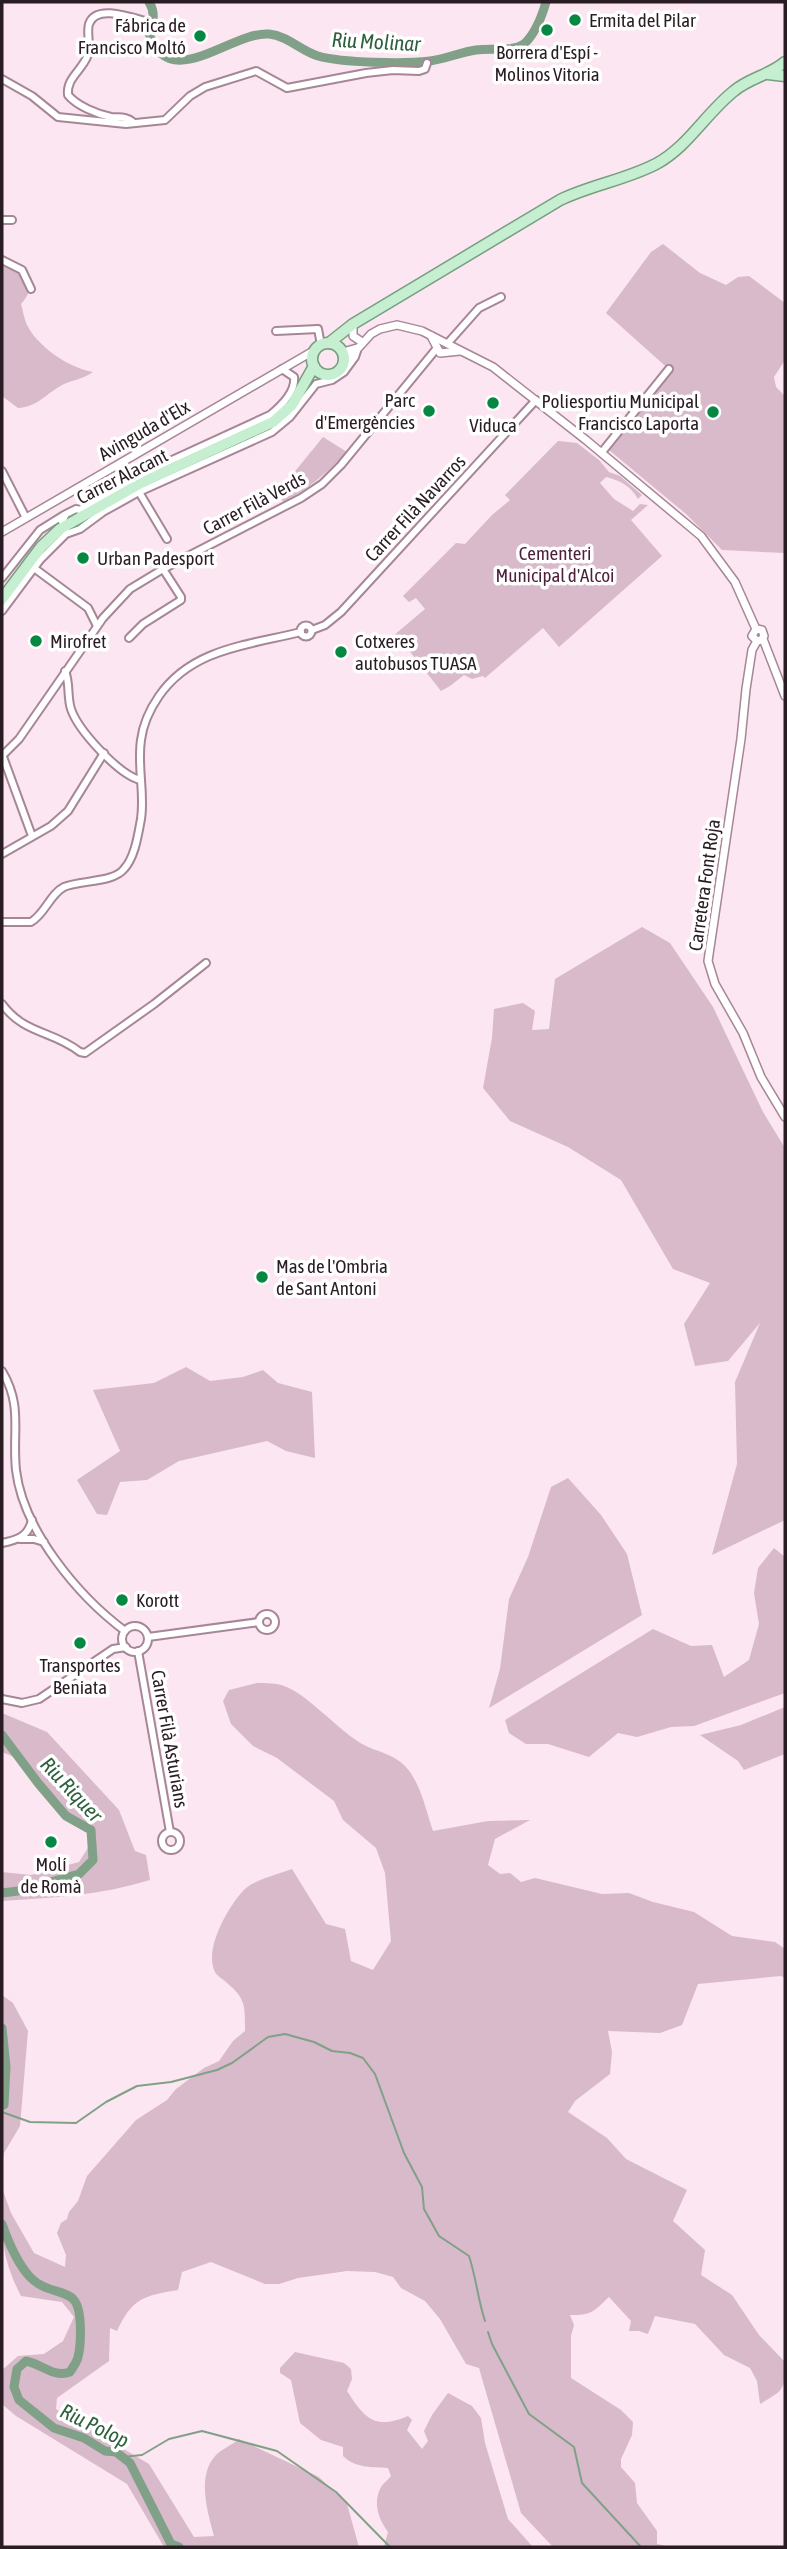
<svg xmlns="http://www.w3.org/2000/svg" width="787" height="2549" viewBox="0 0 787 2549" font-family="'Asap Condensed',sans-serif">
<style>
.green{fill:#d8baca}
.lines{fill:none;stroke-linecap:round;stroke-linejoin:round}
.stream{stroke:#80a187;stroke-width:2}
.river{stroke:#80a187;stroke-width:9}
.minor-casing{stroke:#a68697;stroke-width:10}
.tertiary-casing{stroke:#a68697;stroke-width:10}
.primary-casing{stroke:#769f7f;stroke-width:13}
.minor{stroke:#fff;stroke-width:6}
.tertiary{stroke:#fff;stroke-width:7}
.primary{stroke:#c5efd0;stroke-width:10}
.poi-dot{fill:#068843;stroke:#fff;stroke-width:2.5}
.labels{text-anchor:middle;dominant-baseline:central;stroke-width:7;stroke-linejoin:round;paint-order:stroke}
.poi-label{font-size:19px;fill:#291c23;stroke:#fff;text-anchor:start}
.street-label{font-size:19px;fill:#291c23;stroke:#fff}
.park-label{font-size:19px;fill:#4e1f3b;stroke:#fff}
.water-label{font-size:21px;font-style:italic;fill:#2d613d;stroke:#fff}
</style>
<rect width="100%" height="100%" fill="#fce6f1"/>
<g class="green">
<path d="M663,244L700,273L726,285L738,277L749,276L785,303V360L774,377L776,387L785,396V553L722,550L686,514L609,450L672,372L606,313L651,252Z"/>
<path d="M2,263C21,273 41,283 21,304C23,310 24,319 27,325C38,347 69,368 93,372C84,379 72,380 62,385C46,394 37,407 18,408L2,396Z"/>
<path d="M323,437L347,452C327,472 309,489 283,502L279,491Z"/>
<path d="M558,441L577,443L599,460L609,472L620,476L642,495L638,499C631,486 619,480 606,477L600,483L614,499L633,511L640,504L648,505L631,520L662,556L559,647L543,628L485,678L483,676L472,679L464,675L450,686L441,691L404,644L401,646L393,636L425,609L416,598L409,602L403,596L456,543L465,544L492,515L510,500L505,495Z"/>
<path d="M642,927L670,943L713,1007L763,1112L785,1148V1520L712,1555L737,1464L735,1382L760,1323L728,1361L695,1366L684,1324L710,1283L673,1269L621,1180L568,1147L510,1121L483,1088L492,1038L494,1009L523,1003L535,1011L532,1030L549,1029L555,979Z"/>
<path d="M186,1367L210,1381L243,1377L263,1370L278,1383L312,1392L315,1458L286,1451L267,1441L179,1461L147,1480L120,1482L107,1515L97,1514L77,1480L120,1451L93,1390L154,1383Z"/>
<path d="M568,1478L601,1515L627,1554L642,1615L489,1708L500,1669L509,1599L528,1557L551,1487Z"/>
<path d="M774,1548L785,1557V1693L694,1726L671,1727L637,1737L618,1733L589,1757L548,1744H526L509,1733L505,1720L653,1629L691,1646L712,1645L724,1677L749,1660L759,1624L754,1593L758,1568Z"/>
<path d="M257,1683C266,1683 276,1683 284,1686C306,1693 338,1730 362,1744C377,1752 394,1754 405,1766C421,1783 426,1811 433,1831L488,1821L530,1820L495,1839L488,1865L500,1874L510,1873L521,1882L535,1878L602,1894L629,1893L653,1902L694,1912L732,1936L775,1942L785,1949V1978L781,1976L698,1984L682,2025L660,2033L608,2031L612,2052L610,2074L575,2101L568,2112L607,2138L626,2159L687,2190L673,2221L705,2250L701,2275L732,2295L759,2335L785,2362C785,2390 784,2390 760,2404L757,2381L750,2368L724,2355L695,2324L655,2316L648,2334L639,2331H629L631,2321L609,2297C594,2311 591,2316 570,2315L574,2325L571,2336V2378L621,2410L633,2422L632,2435L621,2459V2467L635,2483L637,2503L657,2531V2544L671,2547H553L521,2513L479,2368L466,2364L440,2319L425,2301L401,2288L393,2277L375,2272L347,2271L298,2278L279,2284H265L211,2262L182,2272L178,2290C144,2296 133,2297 117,2331L110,2328L109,2361L57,2398L56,2409L149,2464L194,2537L214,2536C208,2513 196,2476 216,2455C222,2449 232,2445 239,2439L319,2477L347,2504L359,2547H164L127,2484L16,2416L2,2404V2370L18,2356L44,2354L63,2341L74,2317L62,2302L21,2296C0,2255 2,2234 2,2188L11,2213L34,2253L65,2267L66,2255L57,2233L61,2223L67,2219L69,2212L78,2201L87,2176L136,2120L167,2100L176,2089L204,2068L219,2061L233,2041L245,2031C245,2006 246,1999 227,1983C223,1979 217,1976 215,1972C203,1949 230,1903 246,1888C257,1879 279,1874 292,1869L326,1924L345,1929L351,1961L373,1970L391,1941L385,1873L376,1848L343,1820L334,1801L277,1758L253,1746L231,1724L223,1701L229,1690Z"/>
<path d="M785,1707V1754L744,1770L738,1761L700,1735L741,1725Z"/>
<path d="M2,1713L47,1732L119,1810L135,1851L146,1855L150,1880C102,1895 52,1898 2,1901V1872L31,1875L79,1862L95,1837L59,1814L14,1757L2,1752Z"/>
<path d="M2,1995L13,2003L28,2031L20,2126L4,2153L2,2165Z"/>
<path d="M295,2352L344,2363L351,2369L352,2379L347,2391C365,2419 375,2430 408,2416L412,2420L407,2430L422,2449L428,2441L424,2431L432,2415L448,2393L472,2406L481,2418L485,2443L508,2519L533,2547H384L388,2532C379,2520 373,2504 380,2489C382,2484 387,2481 391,2476L388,2468C372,2467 355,2468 343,2456V2447L321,2440L300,2423L291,2380L280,2373V2368Z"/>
</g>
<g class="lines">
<g class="stream">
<path d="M2,2112L30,2122L76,2123L106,2102L137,2086L171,2082L217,2070L232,2063L268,2037L285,2034L314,2042L332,2051L350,2053L363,2058L375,2074L404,2153L422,2187L424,2209L439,2236L469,2256C476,2277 478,2300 485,2321"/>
<path d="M488,2332L492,2344L529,2414L574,2447L582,2483L641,2547"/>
<path d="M122,2457L142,2455L169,2439L202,2431L277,2451L336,2492L390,2547"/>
</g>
<g class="river">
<path d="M149,2C156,13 153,22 149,33C169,95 231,31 269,34C288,36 301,51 318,56C343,63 404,64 430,61C446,59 461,52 476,50C490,48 513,52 524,44C535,34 542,16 546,2"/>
<path d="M2,1735L38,1783L66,1816L91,1830L93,1860L79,1874L18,1891L2,1893"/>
<path d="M2,2028L6,2067L4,2105"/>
<path d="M2,2224C8,2241 17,2263 30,2277C44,2292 65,2290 73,2299C83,2308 81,2345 78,2357C77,2362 73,2367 70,2372C53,2378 42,2364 26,2361L17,2369L14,2387L19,2400L54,2428L84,2438L105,2451L116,2452L130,2463L171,2544L179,2547"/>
</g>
<defs>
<g id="minor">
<path d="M2,79L32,96L58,117L126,124L165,120L190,96L205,87L256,71L287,88L366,73L393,70L419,71L425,69L427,63"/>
<path d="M133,122C126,116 120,118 111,117C97,114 77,106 68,95C66,79 81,71 87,57C92,46 86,35 89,24C97,0 144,23 161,25"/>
<path d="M2,220H12"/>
<path d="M2,260L22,270L31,289"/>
<path d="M276,331L318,329L321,345"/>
<path d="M447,344L479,308L501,297"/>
<path d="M602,452L669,369"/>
<path d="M2,471L25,516"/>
<path d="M139,492L167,539"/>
<path d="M81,509L146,472L270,415C281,406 296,392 294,377L282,369"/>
<path d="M66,529L62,522L66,514L76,509L84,511"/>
<path d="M34,568L88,608L97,626"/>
<path d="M2,578L40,530L64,515"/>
<path d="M2,611L40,560L66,534L80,529L103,512L139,492L272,432L290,417L316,384L332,380L344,372L355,357L357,351"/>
<circle cx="306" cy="631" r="5.5"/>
<path d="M312,630L325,625L341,612L536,400"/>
<path d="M129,638L143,624L181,600V597L163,569"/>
<path d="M65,671C70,682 67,697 71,709C78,730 118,774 140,780"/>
<path d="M2,754L32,836"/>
<path d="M2,756L19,739L103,618L130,589L163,569L301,498L322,484L341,465L437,348"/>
<path d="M2,854L51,826L68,811L104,753"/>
<path d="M2,922H31C45,914 50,894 64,887C80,880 113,883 124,869C135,857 138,835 141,819C145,793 137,767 141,740C143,724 150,709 159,696C192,648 249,645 301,632"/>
<path d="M2,1004C25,1035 52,1030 80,1052L85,1053L154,1004L206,963"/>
<path d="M2,1371C23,1406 12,1432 16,1470C23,1530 78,1596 125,1631"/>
<path d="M20,1539H34L44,1542"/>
<path d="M2,1543C17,1540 28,1537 32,1520"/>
<circle cx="267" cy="1622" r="8"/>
<circle cx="135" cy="1639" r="13"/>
<path d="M148,1637L259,1622"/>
<path d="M138,1651L170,1832"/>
<path d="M2,1699L22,1703L39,1699L113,1649L126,1647"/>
<circle cx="171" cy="1841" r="9"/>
</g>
<g id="tertiary">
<path d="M353,324V336L362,342"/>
<path d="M431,336L440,353L460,351"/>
<path d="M343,352L357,348"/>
<path d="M343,365L371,334L380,329L397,325L422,331L493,367L586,440L701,536L735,582L756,629L752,636L757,641"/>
<path d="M2,532L315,350"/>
<path d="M756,629L762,630L764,636L761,640L757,641L752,650L746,689L741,739L708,961L715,984L743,1033L761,1077L785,1117"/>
<path d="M763,639L785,696"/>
</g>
<g id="primary">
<path d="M768,74L785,76"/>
<path d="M329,343L353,324L560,200C591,185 625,180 656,164C688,147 706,113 734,91C749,78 770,75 785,62"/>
<circle cx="328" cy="359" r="16"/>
<path d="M2,599L41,547L60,529L141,483L273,422L292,405L314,366"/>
</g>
</defs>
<use href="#minor" class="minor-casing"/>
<use href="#tertiary" class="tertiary-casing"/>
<use href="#primary" class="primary-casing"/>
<use href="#minor" class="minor"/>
<use href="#tertiary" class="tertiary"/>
<use href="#primary" class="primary"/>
</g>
<g class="poi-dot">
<circle cx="575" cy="20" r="7"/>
<circle cx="547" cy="30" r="7"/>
<circle cx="200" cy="36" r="7"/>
<circle cx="493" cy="403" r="7"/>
<circle cx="429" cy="411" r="7"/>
<circle cx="713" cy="412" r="7"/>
<circle cx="83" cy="558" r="7"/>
<circle cx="36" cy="641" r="7"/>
<circle cx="341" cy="652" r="7"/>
<circle cx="262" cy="1277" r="7"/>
<circle cx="122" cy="1600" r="7"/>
<circle cx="80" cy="1643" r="7"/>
<circle cx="51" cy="1842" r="7"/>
</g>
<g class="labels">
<g class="poi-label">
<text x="589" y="20">Ermita del Pilar</text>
<text x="186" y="25" text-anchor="end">Fábrica de<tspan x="186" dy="22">Francisco Moltó</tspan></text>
<text x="547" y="52" text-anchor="middle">Borrera d'Espí -<tspan x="547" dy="22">Molinos Vitoria</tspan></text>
<text x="415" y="400" text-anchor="end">Parc<tspan x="415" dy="22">d'Emergències</tspan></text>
<text x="699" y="401" text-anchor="end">Poliesportiu Municipal<tspan x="699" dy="22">Francisco Laporta</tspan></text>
<text x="493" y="425" text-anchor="middle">Viduca</text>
<text x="97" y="558">Urban Padesport</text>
<text x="50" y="641">Mirofret</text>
<text x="355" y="641">Cotxeres<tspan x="355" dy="22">autobusos TUASA</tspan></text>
<text x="276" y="1266">Mas de l'Ombria<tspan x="276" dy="22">de Sant Antoni</tspan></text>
<text x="136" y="1600">Korott</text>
<text x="80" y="1665" text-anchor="middle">Transportes<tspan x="80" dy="22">Beniata</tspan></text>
<text x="51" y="1864" text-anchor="middle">Molí<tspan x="51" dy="22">de Romà</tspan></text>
</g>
<g class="street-label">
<text transform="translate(144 430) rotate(-30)">Avinguda d'Elx</text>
<text transform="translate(122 476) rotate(-27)">Carrer Alacant</text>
<text transform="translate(254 503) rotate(-28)">Carrer Filà Verds</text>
<text transform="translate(415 508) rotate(-47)">Carrer Filà Navarros</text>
<text transform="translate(704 885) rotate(-82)">Carretera Font Roja</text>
<text transform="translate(170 1739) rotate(80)">Carrer Filà Asturians</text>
</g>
<g class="park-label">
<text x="555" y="553">Cementeri<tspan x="555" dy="22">Municipal d'Alcoi</tspan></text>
</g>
<g class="water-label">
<text transform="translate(376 41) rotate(3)">Riu Molinar</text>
<text transform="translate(72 1789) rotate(47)">Riu Riquer</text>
<text transform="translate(95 2425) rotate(26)">Riu Polop</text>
</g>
</g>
<rect width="787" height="2549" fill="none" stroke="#291c23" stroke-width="7"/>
</svg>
